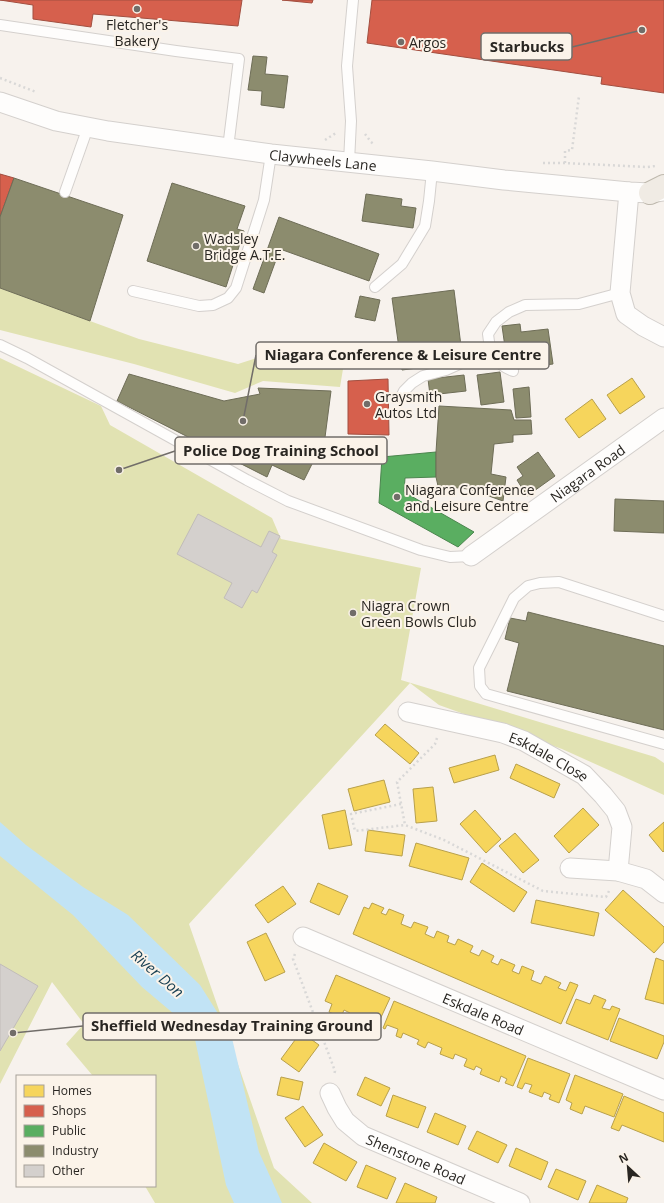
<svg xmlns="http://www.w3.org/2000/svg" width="664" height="1203" viewBox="0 0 664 1203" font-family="'Open Sans',sans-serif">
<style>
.green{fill:#e1e2b2}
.water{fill:#c1e3f5}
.homes{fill:#f6d55c;stroke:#b8a04b}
.shops{fill:#d6604d;stroke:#a24f40}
.public{fill:#5aae61;stroke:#4b854e}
.industry{fill:#8c8c6e;stroke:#6e6d57}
.building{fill:#d4d0cd;stroke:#c1bcb9}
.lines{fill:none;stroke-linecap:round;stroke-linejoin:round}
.service-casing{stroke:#d4d0cd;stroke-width:12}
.minor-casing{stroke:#d4d0cd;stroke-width:21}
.trunk-casing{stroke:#beb8ad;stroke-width:24}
.path{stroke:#d9d8d7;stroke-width:2.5;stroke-dasharray:2 3;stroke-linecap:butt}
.service{stroke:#fefdfc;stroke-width:10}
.minor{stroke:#fefdfc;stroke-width:19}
.trunk{stroke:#f0ebe4;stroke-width:22}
.poi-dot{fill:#716d69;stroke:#fbf3e9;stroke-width:1.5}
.labels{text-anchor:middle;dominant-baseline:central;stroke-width:4;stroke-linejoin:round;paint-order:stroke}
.poi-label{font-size:14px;fill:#292622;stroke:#fbf3e9;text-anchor:start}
.street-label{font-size:14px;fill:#292622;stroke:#fbf3e9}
.water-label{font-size:15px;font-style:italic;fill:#173f52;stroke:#fbf3e9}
.leader{fill:none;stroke:#716d69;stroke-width:1.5}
.callout-dot{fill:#716d69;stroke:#fbf3e9;stroke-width:1.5}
.callout{fill:#fbf3e9;stroke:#716d69;stroke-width:1.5}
.callout-label{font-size:15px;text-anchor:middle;font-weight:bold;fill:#292622}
</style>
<rect width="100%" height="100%" fill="#f7f2ed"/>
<g class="green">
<path d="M0,288L139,339L238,364L298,345L345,357L340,387L263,381L235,393L134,364L0,330Z"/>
<path d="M0,358L101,406L110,425L272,518L281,539L421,568L401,680L655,757L664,763V795L562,749L439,705L410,683L189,924L274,1168L312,1203H155L145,1186H155V1076H93L66,1044L84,1024L52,982L0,1084Z"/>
</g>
<path class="water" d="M0,822L26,845L83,887L128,915L200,985L231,1034L259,1152L282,1203H234L226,1185L193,1030L142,987L73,915L0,856Z"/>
<g class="homes">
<path d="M632,378L645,397L620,414L607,395Z"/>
<path d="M592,399L606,419L579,438L565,419Z"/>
<path d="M385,724L419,753L410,764L375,735Z"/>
<path d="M495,755L499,770L454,783L449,768Z"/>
<path d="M516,764L560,784L554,798L510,778Z"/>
<path d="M384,780L390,802L354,811L348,789Z"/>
<path d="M433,787L437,821L416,823L413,789Z"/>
<path d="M583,808L599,825L569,853L554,836Z"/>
<path d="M345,810L352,845L329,849L322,815Z"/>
<path d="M475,810L501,839L486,853L460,824Z"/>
<path d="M664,822V851L663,852L649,835Z"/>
<path d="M368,830L405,835L402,856L365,851Z"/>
<path d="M515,833L539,860L523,873L499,846Z"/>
<path d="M416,843L469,858L462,880L409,866Z"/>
<path d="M482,863L527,892L514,912L470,882Z"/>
<path d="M318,883L348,896L339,915L310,902Z"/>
<path d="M283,886L296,904L268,923L255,905Z"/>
<path d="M623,890L664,927V942L654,953L605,910Z"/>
<path d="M536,900L599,913L594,936L531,923Z"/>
<path d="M372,903L384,908L381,913L386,915L389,909L404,915L401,924L411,928L414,922L428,927L425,934L434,938L437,931L449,936L447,942L455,945L458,939L473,946L470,952L479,956L482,950L494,956L491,962L498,965L501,959L515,965L512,971L519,974L522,966L534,971L531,980L541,984L545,976L561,983L558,988L566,991L570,982L578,985L561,1024L353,934L364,907L369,909Z"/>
<path d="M266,933L285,972L265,981L247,942Z"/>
<path d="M656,958L664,961V1004L645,999Z"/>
<path d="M336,975L390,998L376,1028L367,1025L369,1020L363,1017L360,1024L348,1019L350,1013L344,1010L341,1017L329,1012L332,1004L325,1001Z"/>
<path d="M594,995L606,1000L602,1008L610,1010L612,1006L620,1009L608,1040L566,1023L576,999L590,1004Z"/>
<path d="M394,1001L526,1056L513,1086L505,1083L507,1079L501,1076L499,1082L480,1074L482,1069L476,1066L474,1070L464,1066L467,1059L455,1054L453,1059L440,1054L442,1048L428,1042L425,1048L417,1044L419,1040L403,1033L401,1038L396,1036L398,1029L387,1025L385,1029L383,1028Z"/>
<path d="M619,1018L664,1036V1042L657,1059L610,1041Z"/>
<path d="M301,1032L319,1045L299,1072L281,1059Z"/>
<path d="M528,1058L570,1074L559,1103L549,1099L551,1095L544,1092L542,1097L529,1092L532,1085L525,1083L522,1089L517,1087Z"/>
<path d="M575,1075L623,1094L614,1117L585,1106L582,1114L570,1109L572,1103L566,1100Z"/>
<path d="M281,1077L303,1082L299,1100L277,1095Z"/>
<path d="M365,1077L390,1088L381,1106L357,1095Z"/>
<path d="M393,1095L426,1107L418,1128L386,1116Z"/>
<path d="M624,1096L664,1113V1142L622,1125L619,1131L611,1128Z"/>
<path d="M303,1106L323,1135L305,1147L285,1118Z"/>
<path d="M435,1113L466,1126L458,1145L427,1132Z"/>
<path d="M477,1131L507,1145L498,1163L468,1149Z"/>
<path d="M324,1143L357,1162L346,1181L313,1163Z"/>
<path d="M516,1148L548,1162L541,1180L509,1166Z"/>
<path d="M366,1165L396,1178L387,1199L357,1187Z"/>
<path d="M556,1169L586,1181L578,1200L548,1187Z"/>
<path d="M405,1183L437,1197L435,1203H396Z"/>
<path d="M597,1185L628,1198L626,1203H589Z"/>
</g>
<g class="shops">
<path d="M0,0H242L238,26L93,14L91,27L33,19V5Z"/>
<path d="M282,0H313L312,3Z"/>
<path d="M372,0H664V93L601,84L602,77L367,43Z"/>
<path d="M0,174L14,178L0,217Z"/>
<path d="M388,379L389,435L348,434V381Z"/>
</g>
<path class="public" d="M436,452V477L405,478L404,492L474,532L458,547L379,503L382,457Z"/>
<g class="industry">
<path d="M253,56L267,57L265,74L288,76L284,108L261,105L262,91L248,90Z"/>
<path d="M14,178L123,215L90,321L0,288V217Z"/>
<path d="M172,183L245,206L237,229L244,231L226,287L147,261Z"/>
<path d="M366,194L402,199L401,206L416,208L413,228L362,221Z"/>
<path d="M279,217L379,254L369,281L280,249L264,293L253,289Z"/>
<path d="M454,290L462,354L447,356L448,364L402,370L392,298Z"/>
<path d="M360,296L380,300L375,321L355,317Z"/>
<path d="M520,324L521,332L548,329L553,364L529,367L527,351L506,354L502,326Z"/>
<path d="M500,372L504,402L481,405L477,375Z"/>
<path d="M129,374L224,401L260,394L258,388L331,391L324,445L313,442L310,451L317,454L304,480L272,465L267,477L117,401Z"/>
<path d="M464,375L466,391L430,395L428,379Z"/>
<path d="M529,387L531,417L516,418L513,389Z"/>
<path d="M439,406L511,410L514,420H531L532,434L513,435V442L494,444L491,474L506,477L503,501L469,489L438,486L436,477V452Z"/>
<path d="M538,452L555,476L527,496L517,480L523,476L517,467Z"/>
<path d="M615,499L664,501V533L614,531Z"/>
<path d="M528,612L664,646V730L507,691L519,643L505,639L510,618L526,621Z"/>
</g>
<g class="building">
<path d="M198,514L261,547L269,531L280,536L272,552L277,555L257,593L252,590L242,608L224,598L232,583L177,554Z"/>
<path d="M0,964L38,986L0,1051Z"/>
</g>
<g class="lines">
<defs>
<g id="service">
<path d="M0,25L176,51L239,59L228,148"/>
<path d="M349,162L351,121L347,66L353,0"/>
<path d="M65,192L88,127"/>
<path d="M375,287L402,264L425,226L429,201L432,171"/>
<path d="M133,291L199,306L213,305L228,298L236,288L264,200L271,154"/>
<path d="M0,345L27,358L247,480L288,501L421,550L450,557L471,556"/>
<path d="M513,371C494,363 490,354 488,334L496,322L509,312L525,305L579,304L620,293"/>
<path d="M401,397L404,391L412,383L423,376L446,370L491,350"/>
<path d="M664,616L559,582L540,583L528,586L514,598L479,668L480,686L486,694L664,744"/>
</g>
<g id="minor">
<path id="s1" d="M0,102L56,121L108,131L271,154L432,171L504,180L629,192L650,193L664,191"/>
<path d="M629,192L620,293L626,314L643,326L664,337"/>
<path id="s2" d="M471,556L664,418"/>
<path id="s3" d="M408,712L503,733L524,741L584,775L603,795L616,811L622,827L618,871"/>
<path d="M570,868L618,871L646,879L664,893"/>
<path id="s4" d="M303,937L664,1090"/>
<path id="s5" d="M330,1093L337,1108L345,1121L363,1136L520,1203"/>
</g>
<path id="trunk" d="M650,193L664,186"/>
</defs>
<use href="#service" class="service-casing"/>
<use href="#minor" class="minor-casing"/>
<use href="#trunk" class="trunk-casing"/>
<g class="path">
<path d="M0,78L36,92"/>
<path d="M365,134L371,142L375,145"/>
<path d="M325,140L336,133"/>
<path d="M543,163H565L647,167L656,166"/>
<path d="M565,163V151L572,150L579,96"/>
<path d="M437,738L435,744L397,782L405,825L444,840L543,891L606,897L610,889"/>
<path d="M401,804L351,814L355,831L405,825"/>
<path d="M295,954L293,959L335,1071L334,1075"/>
</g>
<use href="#service" class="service"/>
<use href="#minor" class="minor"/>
<use href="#trunk" class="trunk"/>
</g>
<g class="poi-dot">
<circle cx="137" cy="9" r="4"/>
<circle cx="401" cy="42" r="4"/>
<circle cx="196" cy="246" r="4"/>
<circle cx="367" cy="404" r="4"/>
<circle cx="397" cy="497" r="4"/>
<circle cx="353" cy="613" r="4"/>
</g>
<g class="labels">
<g class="poi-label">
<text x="137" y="24" text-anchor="middle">Fletcher's<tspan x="137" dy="16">Bakery</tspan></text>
<text x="409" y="42">Argos</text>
<text x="204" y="238">Wadsley<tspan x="204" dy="16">Bridge A.T.E.</tspan></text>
<text x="375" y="396">Graysmith<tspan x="375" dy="16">Autos Ltd</tspan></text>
<text x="405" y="489">Niagara Conference<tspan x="405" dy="16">and Leisure Centre</tspan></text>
<text x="361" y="605">Niagra Crown<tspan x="361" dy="16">Green Bowls Club</tspan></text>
</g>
<g class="street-label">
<text stroke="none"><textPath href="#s1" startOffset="329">Claywheels Lane</textPath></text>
<text stroke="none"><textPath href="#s2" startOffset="143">Niagara Road</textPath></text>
<text stroke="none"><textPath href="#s3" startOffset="149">Eskdale Close</textPath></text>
<text stroke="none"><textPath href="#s4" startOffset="196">Eskdale Road</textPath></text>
<text stroke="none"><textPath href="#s5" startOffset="113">Shenstone Road</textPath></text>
</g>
<g class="water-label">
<text transform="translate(158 973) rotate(41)">River Don</text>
</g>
</g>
<path class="leader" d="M642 30L572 47M243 421L256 355M119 470L175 451M13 1033L83 1026"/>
<g class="callout-dot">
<circle cx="642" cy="30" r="4"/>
<circle cx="243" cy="421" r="4"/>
<circle cx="119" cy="470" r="4"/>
<circle cx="13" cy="1033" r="4"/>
</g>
<g class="callout">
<rect x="481" y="33" width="91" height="27" rx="4"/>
<rect x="256" y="342" width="293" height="27" rx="4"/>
<rect x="175" y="437" width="212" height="27" rx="4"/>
<rect x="83" y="1013" width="298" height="27" rx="4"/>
</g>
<g class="callout-label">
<text x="527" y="52">Starbucks</text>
<text x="403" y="360">Niagara Conference &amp; Leisure Centre</text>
<text x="281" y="456">Police Dog Training School</text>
<text x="232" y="1031">Sheffield Wednesday Training Ground</text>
</g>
<rect x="16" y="1075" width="140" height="112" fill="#fbf3e9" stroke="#a7a199"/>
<rect x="24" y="1085" width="20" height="12" fill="#f6d55c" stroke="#a7a199"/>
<text x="52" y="1095" font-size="12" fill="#292622">Homes</text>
<rect x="24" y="1105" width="20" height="12" fill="#d6604d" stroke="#a7a199"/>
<text x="52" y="1115" font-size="12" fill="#292622">Shops</text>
<rect x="24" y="1125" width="20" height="12" fill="#5aae61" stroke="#a7a199"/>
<text x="52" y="1135" font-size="12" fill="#292622">Public</text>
<rect x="24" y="1145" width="20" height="12" fill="#8c8c6e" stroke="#a7a199"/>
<text x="52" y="1155" font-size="12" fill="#292622">Industry</text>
<rect x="24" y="1165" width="20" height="12" fill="#d4d0cd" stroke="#a7a199"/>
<text x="52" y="1175" font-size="12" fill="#292622">Other</text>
<g transform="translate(628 1167) rotate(334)" stroke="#fbf3e9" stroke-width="3" paint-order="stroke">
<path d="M0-3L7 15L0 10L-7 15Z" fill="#292622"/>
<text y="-6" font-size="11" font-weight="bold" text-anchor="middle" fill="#292622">N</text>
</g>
</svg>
